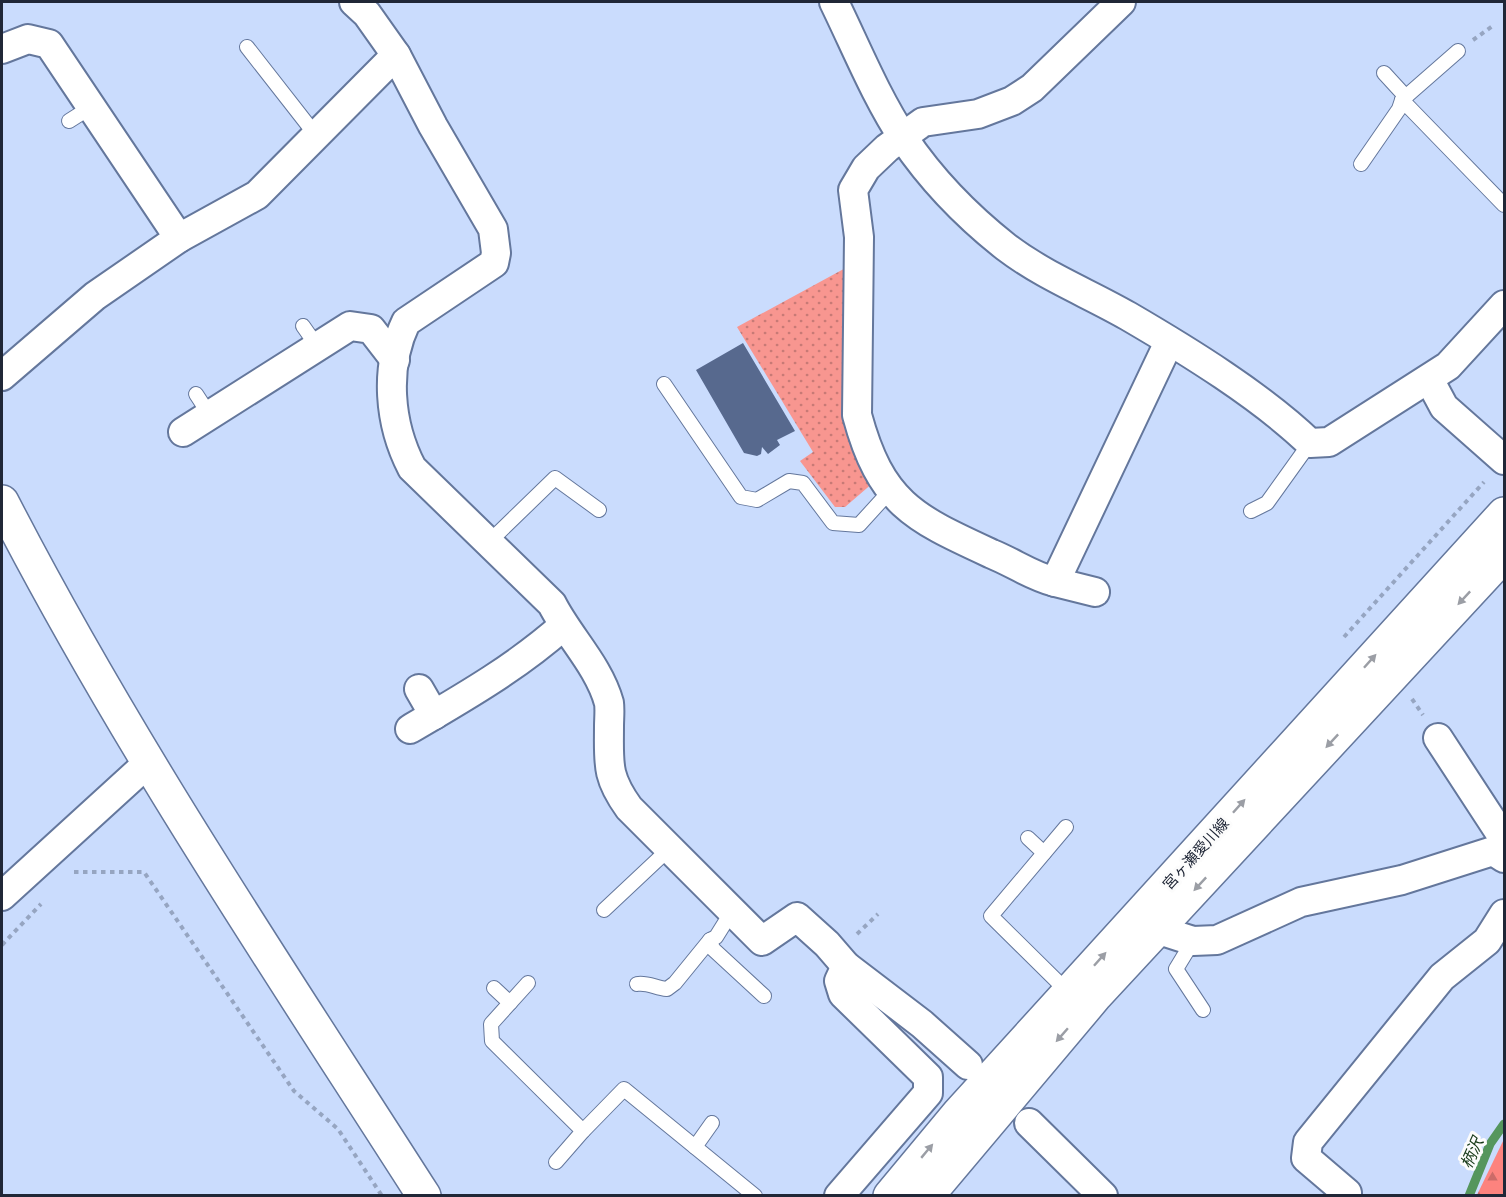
<svg xmlns="http://www.w3.org/2000/svg" width="1506" height="1197" viewBox="0 0 1506 1197" font-family="Roboto,'Noto Sans JP',sans-serif">
<style>
.green{fill:url(#green-dots)}
.forest{fill:url(#forest-firs)}
.lines{fill:none;stroke-linecap:round;stroke-linejoin:round}
.stream{stroke:#55965d;stroke-width:9}
.building{fill:#57698e}
.service-casing{stroke:#64779c;stroke-width:16}
.minor-casing{stroke:#64779c;stroke-width:32}
.tertiary-casing{stroke:#64779c;stroke-width:36}
.secondary-casing{stroke:#64779c;stroke-width:36}
.path{stroke:#96a5c1;stroke-width:4;stroke-dasharray:4.5 4.5;stroke-linecap:butt}
.service{stroke:#fff;stroke-width:14}
.minor{stroke:#fff;stroke-width:28}
.tertiary{stroke:#fff;stroke-width:33}
.secondary{stroke:#fff;stroke-width:33}
.oneway{fill:#9b9ea5}
.labels{text-anchor:middle;dominant-baseline:central;stroke-width:6;stroke-linejoin:round;paint-order:stroke}
.street-label{font-size:15px;fill:#202737;stroke:#fcfcfc}
.water-label{font-size:16px;font-style:italic;fill:#153816;stroke:#fcfcfc}
</style>
<defs>
<pattern id="green-dots" width="8" height="8" patternUnits="userSpaceOnUse" patternTransform="scale(1.5)"><rect width="8" height="8" fill="#f89690"/><path d="M2 2h.1M6 6h.1" fill="none" stroke="#c87a76" stroke-width="1.8" stroke-linecap="round"/></pattern>
<pattern id="forest-firs" width="22" height="20" patternUnits="userSpaceOnUse" patternTransform="scale(1.5)"><rect width="22" height="20" fill="#fd837e"/><path d="M5 1l3.5 6h-7zM16 11l3.5 6h-7z" fill="#cc6b68"/></pattern>
</defs>
<rect width="100%" height="100%" fill="#cadcfd"/>
<path class="green" d="M851,265L874,482L845,507H835L800,461L813,452L737,327Z"/>
<path class="forest" d="M1504,1139V1195H1477Z"/>
<g class="lines">
<path class="stream" d="M1469,1196L1490,1144L1504,1124"/>
</g>
<path class="building" d="M743,343L795,431L777,440L780,445L768,454L762,447L761,454L757,456L744,453L696,370Z"/>
<g class="lines">
<defs>
<g id="service">
<path d="M247,47L315,134"/>
<path d="M1384,73L1406,97"/>
<path d="M1402,100L1504,205"/>
<path d="M69,121L91,107"/>
<path d="M1361,164L1399,109L1402,100L1458,51"/>
<path d="M303,326L317,346"/>
<path d="M664,384L741,497L757,500L789,481L803,483L833,523L859,525L890,491"/>
<path d="M196,394L209,414"/>
<path d="M1251,511L1267,503L1310,443"/>
<path d="M488,543L555,478L599,510"/>
<path d="M1066,827L991,916L1069,993"/>
<path d="M1028,838L1044,853"/>
<path d="M604,910L669,849"/>
<path d="M710,940L713,949L764,996"/>
<path d="M1193,941L1176,969L1203,1010"/>
<path d="M528,983L491,1024L492,1041L583,1131L624,1089L755,1196"/>
<path d="M637,984C647,982 656,988 667,989L675,983L710,940L716,937L731,913"/>
<path d="M494,988L510,1003"/>
<path d="M695,1147L712,1123"/>
<path d="M556,1162L583,1131"/>
</g>
<g id="minor">
<path d="M354,2L367,14L396,55"/>
<path d="M834,2C856,47 876,97 904,139C931,179 968,217 1006,247C1044,276 1088,293 1128,316C1188,351 1261,396 1310,443L1329,442L1448,366L1504,305"/>
<path d="M1121,2L1032,88L1012,101L978,114L923,122L887,148L866,168L853,190L859,237L857,415C881,504 914,518 992,554C1014,563 1032,576 1055,582L1169,342"/>
<path d="M2,49L28,39L49,44L179,238L257,195L396,55L433,126L493,229L496,253L494,263L406,322C384,368 389,424 412,468L552,604C568,636 599,666 609,703C610,710 609,719 609,726C609,764 606,776 629,808L762,941L797,917L827,944L846,966L922,1024L968,1065"/>
<path d="M2,376L95,296L179,238"/>
<path d="M1429,379L1444,407L1504,460"/>
<path d="M183,432L350,326L371,329L395,360"/>
<path d="M1055,582L1095,592"/>
<path d="M419,689L434,715"/>
<path d="M410,729C463,698 517,667 563,626"/>
<path d="M1438,738L1504,839"/>
<path d="M2,896L149,762"/>
<path d="M1159,930L1193,941L1217,940L1301,902L1402,880L1493,851L1504,858"/>
<path d="M1029,1123L1103,1196"/>
<path d="M839,1196L928,1093V1077L843,994L839,981L846,966"/>
<path d="M1345,1196L1347,1193L1306,1158L1308,1142L1442,977L1487,941L1504,914"/>
</g>
<path id="tertiary" d="M2,502C126,743 278,968 424,1196"/>
<g id="secondary">
<path d="M890,1196L959,1113L1504,514"/>
<path d="M927,1196L1096,995L1504,555"/>
</g>
</defs>
<use href="#service" class="service-casing"/>
<use href="#minor" class="minor-casing"/>
<use href="#tertiary" class="tertiary-casing"/>
<use href="#secondary" class="secondary-casing"/>
<g class="path">
<path d="M1473,40L1494,25"/>
<path d="M1344,637L1484,482"/>
<path d="M1412,699L1423,715"/>
<path d="M74,872H144L294,1091L338,1129L382,1196"/>
<path d="M857,934L878,914"/>
<path d="M2,945L41,904"/>
</g>
<use href="#service" class="service"/>
<use href="#minor" class="minor"/>
<use href="#tertiary" class="tertiary"/>
<use href="#secondary" class="secondary"/>
</g>
<defs><path id="oneway-solid" d="M-6-.8H1V-3.2L6.5 0L1 3.2V.8H-6Z" transform="scale(1.5)"/></defs>
<g class="oneway">
<use href="#oneway-solid" transform="translate(1464 598) rotate(133)"/>
<use href="#oneway-solid" transform="translate(1370 661) rotate(-48)"/>
<use href="#oneway-solid" transform="translate(1332 741) rotate(133)"/>
<use href="#oneway-solid" transform="translate(1239 806) rotate(-48)"/>
<use href="#oneway-solid" transform="translate(1200 884) rotate(133)"/>
<use href="#oneway-solid" transform="translate(1100 959) rotate(-48)"/>
<use href="#oneway-solid" transform="translate(1062 1035) rotate(131)"/>
<use href="#oneway-solid" transform="translate(927 1151) rotate(-50)"/>
</g>
<g class="labels">
<g class="street-label">
<text transform="translate(1196 854) rotate(-48)">宮ヶ瀬愛川線</text>
</g>
<g class="water-label">
<text transform="translate(1472 1153) rotate(-66)">柄沢</text>
</g>
</g>
<rect width="1506" height="1197" fill="none" stroke="#202737" stroke-width="6"/>
</svg>
